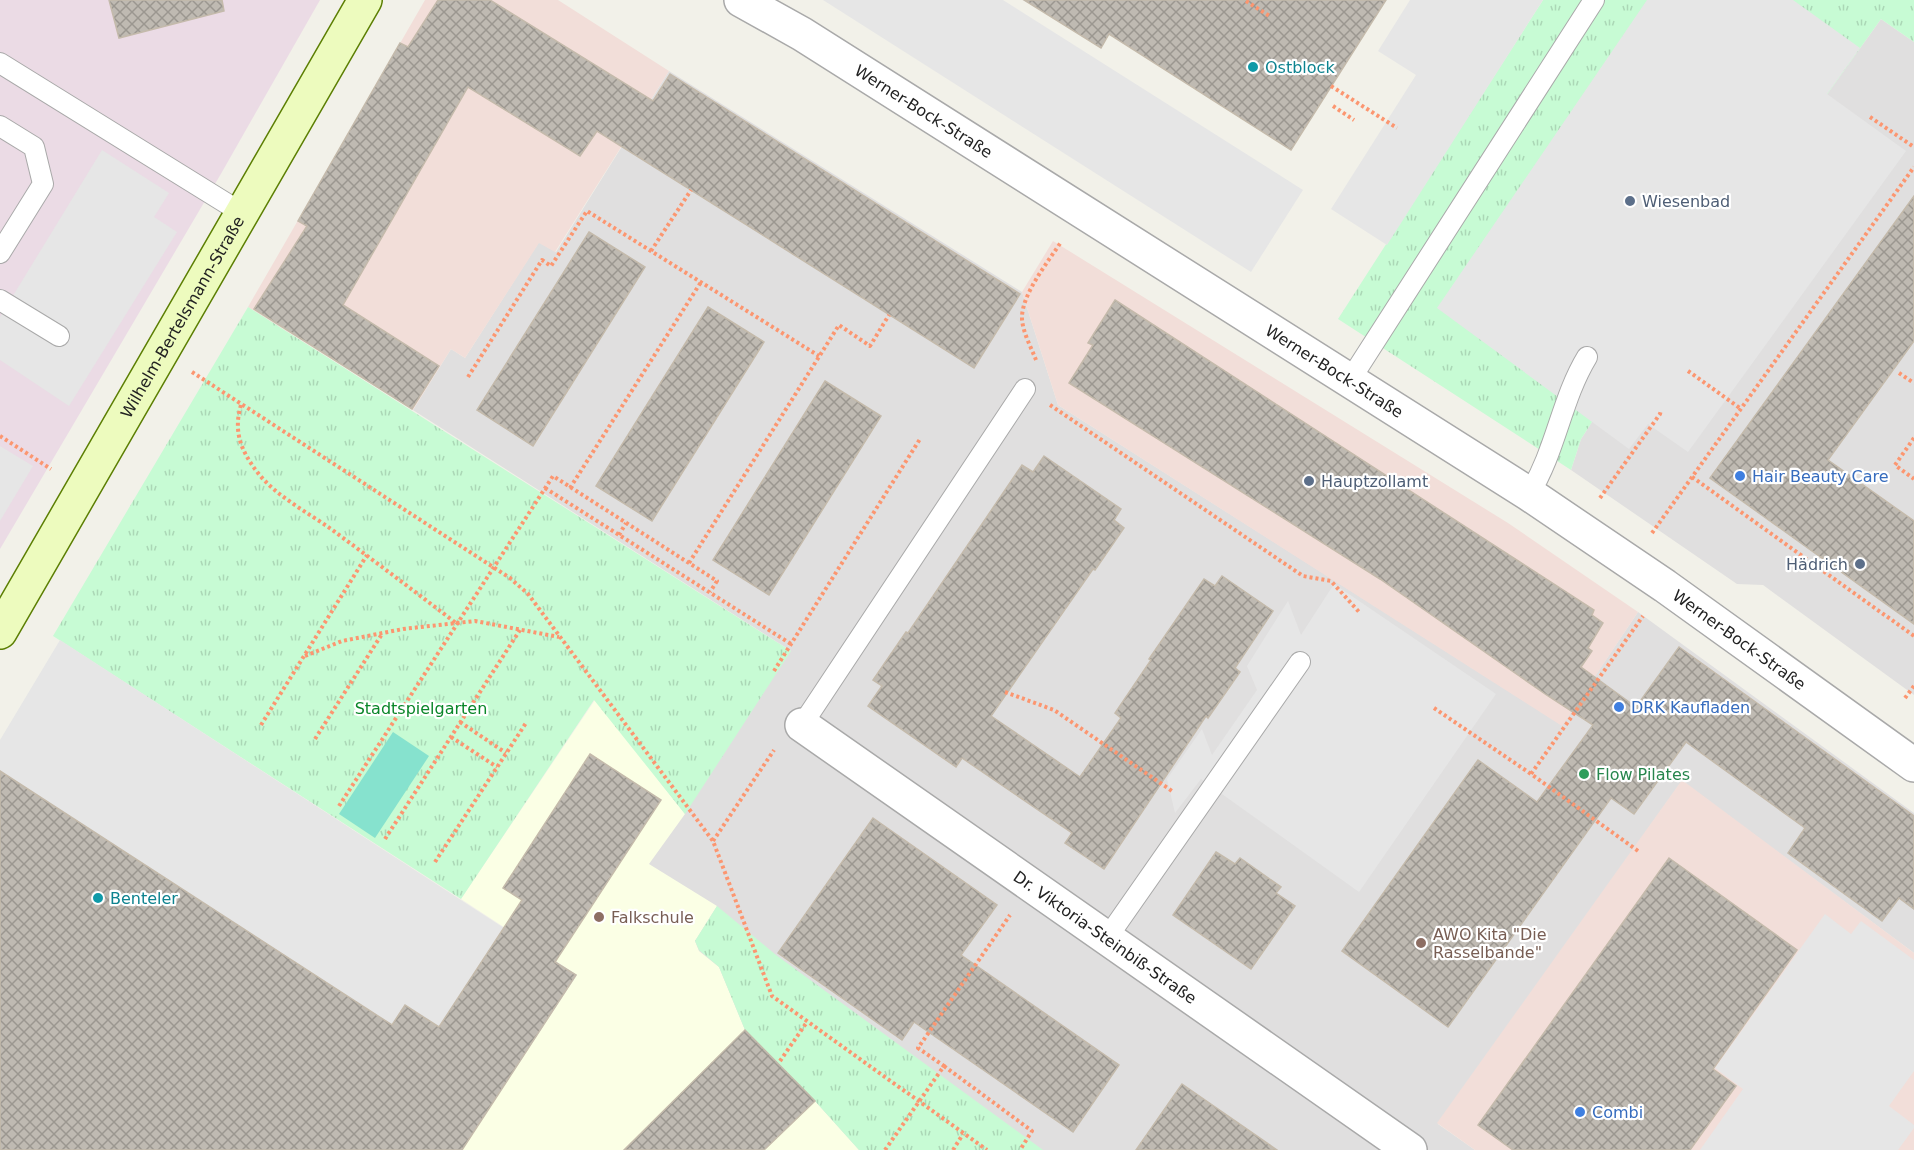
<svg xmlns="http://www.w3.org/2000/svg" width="1914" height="1150" viewBox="0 0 1914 1150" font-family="'DejaVu Sans',sans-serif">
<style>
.residential{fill:#e0dfdf}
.commercial{fill:#f2ded9}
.industrial{fill:#ebdbe5}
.education{fill:#fbffe5}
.park{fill:url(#park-tufts)}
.pitch{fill:#86e2ce}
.parking{fill:#e6e6e6}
.building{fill:url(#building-cross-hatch);stroke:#c4baab;stroke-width:1.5}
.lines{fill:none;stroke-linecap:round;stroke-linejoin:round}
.lane-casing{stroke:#a9a9a9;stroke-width:22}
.street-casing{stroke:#a9a9a9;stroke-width:36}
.secondary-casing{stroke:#5c7f03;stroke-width:36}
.path{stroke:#fc9670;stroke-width:4;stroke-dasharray:3 3;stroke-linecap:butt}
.lane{stroke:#fff;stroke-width:20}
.street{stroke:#fff;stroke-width:33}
.secondary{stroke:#edfbbe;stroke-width:33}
.culture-dot{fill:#0f9aa8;stroke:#fff;stroke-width:2}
.service-dot{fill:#5c6f8a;stroke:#fff;stroke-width:2}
.shop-dot{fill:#3f7fe0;stroke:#fff;stroke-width:2}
.leisure-dot{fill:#2e9e5b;stroke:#fff;stroke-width:2}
.education-dot{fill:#8d6e63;stroke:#fff;stroke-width:2}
.labels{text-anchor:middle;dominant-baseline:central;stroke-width:4.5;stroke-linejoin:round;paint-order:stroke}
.culture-label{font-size:16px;fill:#0d838f;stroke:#fff;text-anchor:start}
.street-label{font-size:16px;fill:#222;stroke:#fff}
.service-label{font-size:16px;fill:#4e5e75;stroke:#fff;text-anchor:start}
.shop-label{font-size:16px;fill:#366cbe;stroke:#fff;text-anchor:start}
.park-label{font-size:16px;fill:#0a8629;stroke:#fff}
.leisure-label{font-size:16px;fill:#27864d;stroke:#fff;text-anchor:start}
.education-label{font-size:16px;fill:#785e54;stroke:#fff;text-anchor:start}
</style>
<defs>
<pattern id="park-tufts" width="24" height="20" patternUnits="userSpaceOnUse" patternTransform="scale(1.5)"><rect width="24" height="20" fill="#c7fbd4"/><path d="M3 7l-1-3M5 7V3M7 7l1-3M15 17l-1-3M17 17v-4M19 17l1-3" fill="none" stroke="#abd7b6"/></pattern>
<pattern id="building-cross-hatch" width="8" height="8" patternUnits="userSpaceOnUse" patternTransform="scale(1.5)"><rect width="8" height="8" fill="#bfbab2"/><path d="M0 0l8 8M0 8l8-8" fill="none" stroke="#9b9790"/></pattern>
</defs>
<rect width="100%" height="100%" fill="#f2f1e9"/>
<g class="residential">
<path d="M1881,19L1914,42V695L1763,585L1737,584L1571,470L1581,439L1592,422Z"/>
<path d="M669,71L1022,292L1058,405L1562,725L1638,612L1914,813V953L1682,781L1438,1124L1475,1150H462L504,928L791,651L413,410L451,349L465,358L539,242L556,252Z"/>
</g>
<g class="commercial">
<path d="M425,0H558L669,71L555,252L539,243L465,358L451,349L413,410L248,307Z"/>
<path d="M1053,241L1508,523L1638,612L1562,726L1058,405L1022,292Z"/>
<path d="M1682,780L1914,953V1150H1475L1437,1123Z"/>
</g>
<path class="industrial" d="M0,0H320L222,172L0,549Z"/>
<path class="education" d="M595,700L685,814L649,864L717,906L695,941L699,951L719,967L745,1030L815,1101L859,1150H462L577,975L461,899Z"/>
<g class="park">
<path d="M1543,0H1914V42L1881,19L1592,422L1581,439L1571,470L1338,319Z"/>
<path d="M248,307L791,651L685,814L594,700L461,899L53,636Z"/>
<path d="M717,906L776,955L1043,1150H859L815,1101L745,1030L719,967L699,950L695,941Z"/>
</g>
<path class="pitch" d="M393,732L429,756L375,838L339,814Z"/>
<g class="parking">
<path d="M823,0H1003L1303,190L1251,272Z"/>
<path d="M1410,0H1543L1387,245L1331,209L1416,75L1378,51Z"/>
<path d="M1647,0H1793L1860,48L1827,94L1906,151L1688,452L1648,424L1629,449L1437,308Z"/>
<path d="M102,150L169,193L154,217L177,232L69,406L0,360V317Z"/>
<path d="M0,446L33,466L0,521Z"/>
<path d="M1334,584L1496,694L1359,892L1201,779L1175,813L1167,779L1202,729L1212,755L1257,690L1247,666L1288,601L1301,635Z"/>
<path d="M60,640L504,928L439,1027L405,1005L392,1025L0,771V740Z"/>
<path d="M1825,914L1851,934L1861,921L1914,960V1071L1889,1106L1914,1125V1128L1898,1150H1700L1743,1089L1715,1068Z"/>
</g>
<g class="building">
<path d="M109,0H222L224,11L119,38Z"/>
<path d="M438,0H490L653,101L670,74L1020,294L974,368L597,131L580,156L468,87L343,305L439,366L412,409L254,309L307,226L298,221L400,43L408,47Z"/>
<path d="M1024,0H1386L1291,150L1109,34L1101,48Z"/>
<path d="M1914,196V341L1828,460L1914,521V624L1710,478Z"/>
<path d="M589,232L645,267L533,446L477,410Z"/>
<path d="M1115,300L1594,610L1592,615L1603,623L1588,648L1592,651L1581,667L1636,707L1679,647L1914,816V909L1899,898L1882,921L1788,853L1805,828L1686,742L1634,814L1611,798L1448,1027L1342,951L1478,760L1537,802L1593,725L1548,696L1380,579L1069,383L1093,345L1088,343Z"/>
<path d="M708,307L764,342L652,521L596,486Z"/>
<path d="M825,381L881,416L769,595L713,560Z"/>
<path d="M1044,456L1121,509L1114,520L1124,528L1095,570L1093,569L991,716L1080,777L1121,718L1115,713L1151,660L1149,659L1204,579L1215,586L1222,576L1273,611L1235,668L1240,672L1208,718L1206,716L1104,869L1065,843L1072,833L962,758L956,767L868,706L882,686L873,680L906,632L908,633L1022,465L1033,472Z"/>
<path d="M590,754L661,800L555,962L576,975L462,1150H0V771L392,1025L405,1005L439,1027L522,900L503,888Z"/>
<path d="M873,818L997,905L961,955L1119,1065L1073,1132L914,1022L902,1040L778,953Z"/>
<path d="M1216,852L1235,864L1240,858L1281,887L1276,893L1295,906L1251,969L1173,915Z"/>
<path d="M1669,858L1797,950L1713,1069L1736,1086L1690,1150H1513L1478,1125Z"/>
<path d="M745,1030L815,1101L764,1150H624Z"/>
<path d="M1182,1084L1277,1150H1136Z"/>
</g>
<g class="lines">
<defs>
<g id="lane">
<path d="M0,63L242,213"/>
<path d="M0,126L34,147L43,184L0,253"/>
<path d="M0,300L59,336"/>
<path d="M1350,380L1594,0"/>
<path d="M1529,494C1556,451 1561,400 1587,357"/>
<path d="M802,725L1025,389"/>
<path d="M1107,938L1300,662"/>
</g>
<g id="street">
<path id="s1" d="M741,0L802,34L1529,494L1665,586L1914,765"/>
<path id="s2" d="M802,725L1410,1150"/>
</g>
<g id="secondary">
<path id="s3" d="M0,632L365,0"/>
</g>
</defs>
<use href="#lane" class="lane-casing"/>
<use href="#street" class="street-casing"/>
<use href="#secondary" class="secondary-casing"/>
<g class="path">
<path d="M1246,1L1271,17"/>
<path d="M1331,86L1397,128"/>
<path d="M1333,106L1354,120"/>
<path d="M1870,117L1914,147"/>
<path d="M651,251L691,190"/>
<path d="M1036,360C1031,347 1023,333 1022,319C1021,295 1048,262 1061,242"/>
<path d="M1688,371L1741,409"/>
<path d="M192,372L510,578L528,594L713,841L772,996L987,1150"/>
<path d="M1899,373L1914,383"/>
<path d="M468,377L542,260L551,266L587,211L819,356"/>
<path d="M241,405C233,432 241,451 258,473C276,496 307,512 331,529C373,560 414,591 456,623"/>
<path d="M1050,405L1303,576L1331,581L1360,613"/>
<path d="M0,436L51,469"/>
<path d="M1914,438L1895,465L1914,479"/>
<path d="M1692,477L1914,636"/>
<path d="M545,488L791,644"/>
<path d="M570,488L701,282"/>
<path d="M1600,498L1660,414L1661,410"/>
<path d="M1652,533L1914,167"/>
<path d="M619,535L626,523"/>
<path d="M689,563L839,325L870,346L889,315"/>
<path d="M305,656L342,641L403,629L475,621L559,637"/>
<path d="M774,671L920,439"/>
<path d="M1005,692L1054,710L1172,791"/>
<path d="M1905,698L1914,686"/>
<path d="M1434,708L1531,774"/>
<path d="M460,722L506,753"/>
<path d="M261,725L367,555"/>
<path d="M451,737L497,767"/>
<path d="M315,739L382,634"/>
<path d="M339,806L553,476L717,581L710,592"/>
<path d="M385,839L520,630"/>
<path d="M713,841L774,750"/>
<path d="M1638,851L1531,774L1643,616"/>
<path d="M435,862L526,723"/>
<path d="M780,1061L807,1022"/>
<path d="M944,1066L1032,1131L1020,1150"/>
<path d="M885,1150L944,1066L918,1048L1010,915"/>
<path d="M953,1150L963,1134"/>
</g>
<use href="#lane" class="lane"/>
<use href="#street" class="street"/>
<use href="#secondary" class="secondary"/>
</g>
<g class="culture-dot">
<circle cx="1253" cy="67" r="6"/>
<circle cx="98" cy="898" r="6"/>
</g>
<g class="service-dot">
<circle cx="1630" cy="201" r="6"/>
<circle cx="1309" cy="481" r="6"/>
<circle cx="1860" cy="564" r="6"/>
</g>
<g class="shop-dot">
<circle cx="1740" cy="476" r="6"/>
<circle cx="1619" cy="707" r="6"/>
<circle cx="1580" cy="1112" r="6"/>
</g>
<circle class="leisure-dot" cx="1584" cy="774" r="6"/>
<g class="education-dot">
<circle cx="599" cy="917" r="6"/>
<circle cx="1421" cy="943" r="6"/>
</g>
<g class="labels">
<g class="culture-label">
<text x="1265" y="67">Ostblock</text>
<text x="110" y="898">Benteler</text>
</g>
<g class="street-label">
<text stroke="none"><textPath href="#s1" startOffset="214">Werner-Bock-Straße</textPath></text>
<text stroke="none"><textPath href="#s3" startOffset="364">Wilhelm-Bertelsmann-Straße</textPath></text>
<text stroke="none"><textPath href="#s1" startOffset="700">Werner-Bock-Straße</textPath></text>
<text stroke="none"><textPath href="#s1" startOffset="1186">Werner-Bock-Straße</textPath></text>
<text stroke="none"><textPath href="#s2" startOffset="370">Dr. Viktoria-Steinbiß-Straße</textPath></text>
</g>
<g class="service-label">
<text x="1642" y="201">Wiesenbad</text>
<text x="1321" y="481">Hauptzollamt</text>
<text x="1848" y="564" text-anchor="end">Hädrich</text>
</g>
<g class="shop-label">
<text x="1752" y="476">Hair Beauty Care</text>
<text x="1631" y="707">DRK Kaufladen</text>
<text x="1592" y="1112">Combi</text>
</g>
<g class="park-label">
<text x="421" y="708">Stadtspielgarten</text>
</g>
<g class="leisure-label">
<text x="1596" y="774">Flow Pilates</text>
</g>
<g class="education-label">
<text x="611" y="917">Falkschule</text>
<text x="1433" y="934">AWO Kita "Die<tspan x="1433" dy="18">Rasselbande"</tspan></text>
</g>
</g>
</svg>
